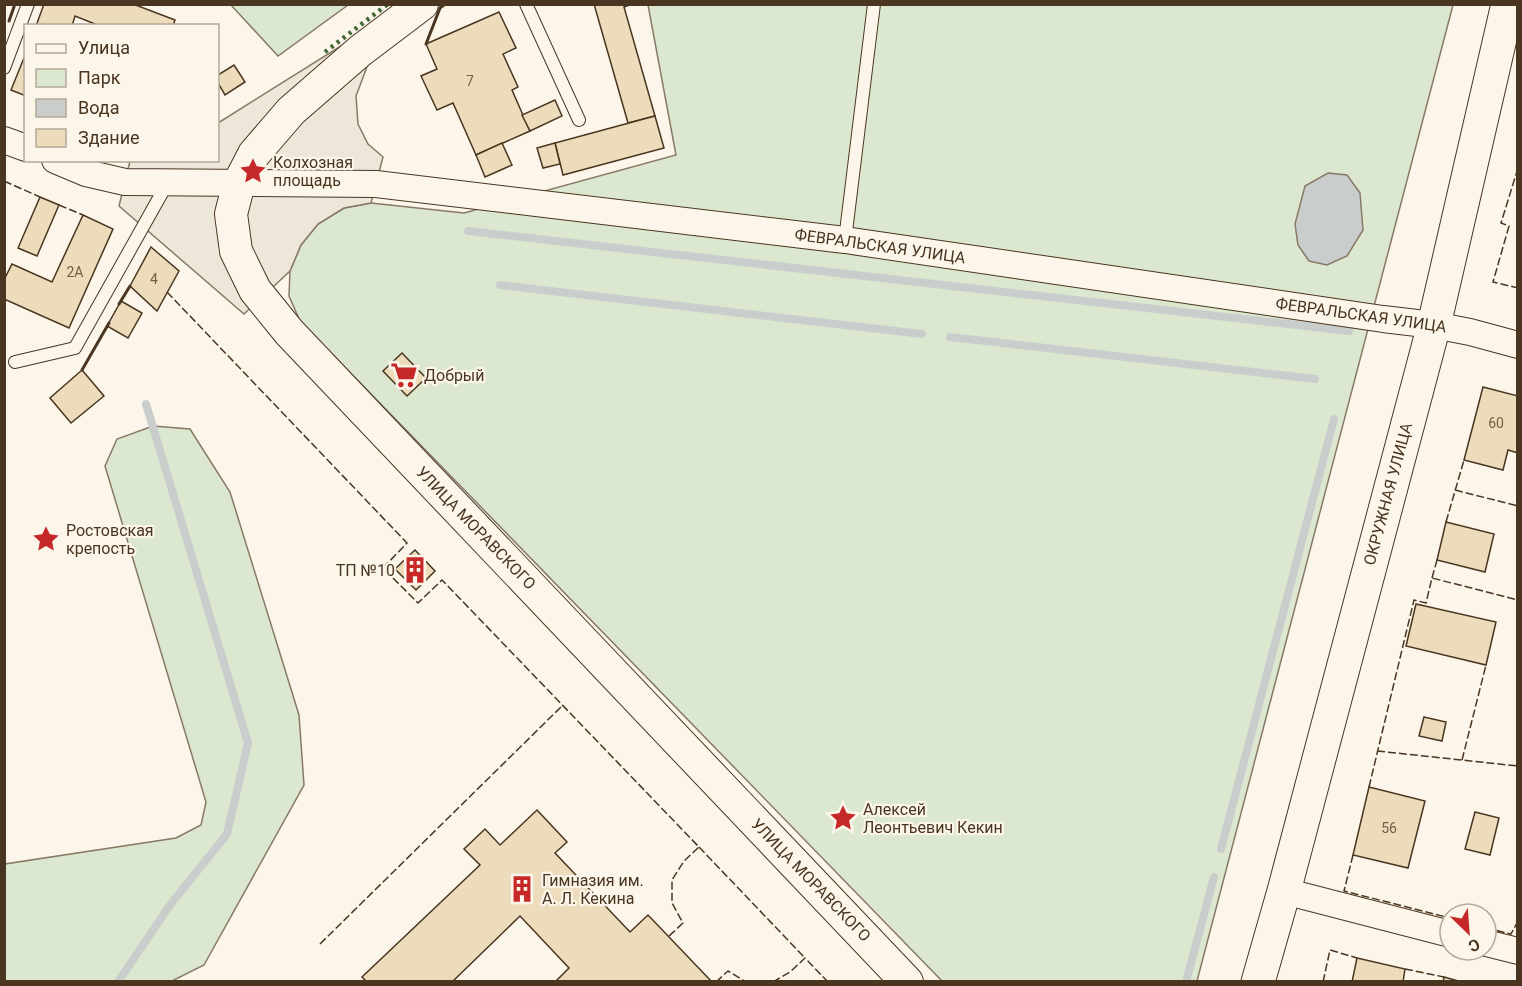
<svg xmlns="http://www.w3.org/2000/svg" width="1522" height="986" viewBox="0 0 1522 986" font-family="Roboto,sans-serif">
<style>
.green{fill:#dce7d0;stroke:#887966;stroke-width:1.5}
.parking{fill:#ede7d9;stroke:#887966;stroke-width:1.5}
.water{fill:#c9cecd;stroke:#887966;stroke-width:1.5}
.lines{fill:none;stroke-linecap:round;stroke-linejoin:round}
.stream{stroke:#c9cecd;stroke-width:8}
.building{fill:#ecdcbc;stroke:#4a3520;stroke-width:1.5}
.service-casing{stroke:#4a3520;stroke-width:14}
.minor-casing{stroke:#4a3520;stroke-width:28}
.tertiary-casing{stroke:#4a3520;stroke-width:34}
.secondary-casing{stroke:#4a3520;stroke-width:35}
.service{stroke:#fbf6e9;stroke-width:12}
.minor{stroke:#fbf6e9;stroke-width:26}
.tertiary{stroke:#fbf6e9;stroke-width:32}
.secondary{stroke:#fbf6e9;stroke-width:33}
.hedge{stroke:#436837;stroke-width:4.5;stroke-dasharray:3 4.5;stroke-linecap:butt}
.fence{stroke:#4a3520;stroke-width:1.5;stroke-dasharray:8 3;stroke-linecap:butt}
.wall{stroke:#4a3520;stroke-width:3}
.labels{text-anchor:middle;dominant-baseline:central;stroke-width:4.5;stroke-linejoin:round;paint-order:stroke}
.number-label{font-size:14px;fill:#725f47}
.poi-label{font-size:16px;fill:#4a3520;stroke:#fbf6e9;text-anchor:start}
.street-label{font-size:16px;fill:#4a3520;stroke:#fbf6e9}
</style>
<rect width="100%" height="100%" fill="#fbf6e9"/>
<g class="green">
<path d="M231,5H348L278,56Z"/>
<path d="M648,5H1453L1197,981H942L300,321L289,296L290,271L301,245L318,224L344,208L371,203L464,213L676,155Z"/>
<path d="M153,426L190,429L230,492L299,715L304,785L204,965L172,981H5V864L176,838L201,825L206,802L105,466L117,439Z"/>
</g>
<path class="parking" d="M352,39L368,64L356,96L358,124L368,144L383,157L371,203L344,208L318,224L301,245L290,271L244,314L119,206L130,161L218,160V123Z"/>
<path class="water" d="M1328,173L1347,175L1360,193L1363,230L1347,256L1327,265L1309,261L1298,245L1295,224L1305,186Z"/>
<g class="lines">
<g class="stream">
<path d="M468,231L1349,331"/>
<path d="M500,285L922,334"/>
<path d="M950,337L1315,379"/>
<path d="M1221,849L1334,419"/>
<path d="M118,982L170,905L227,834L248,743L146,404"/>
<path d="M1186,982L1214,877"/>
</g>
</g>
<g class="building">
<path d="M44,4H133L175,20L173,26H100L75,16L72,26H36Z"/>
<path d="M594,4H632L624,7L655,116L628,123Z"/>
<path d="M499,12L516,48L503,54L518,87L512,90L530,131L476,155L453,103L437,110L421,76L437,69L426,44Z"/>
<path d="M26,53V96L11,90Z"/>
<path d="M234,65L245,82L225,95L218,83V75Z"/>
<path d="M555,100L562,116L530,131L522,115Z"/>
<path d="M655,116L664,148L563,175L555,143Z"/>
<path d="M502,143L512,165L485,177L476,155Z"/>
<path d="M555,143L560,164L543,168L537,148Z"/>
<path d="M40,197L59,205L37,256L18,248Z"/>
<path d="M83,215L113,229L69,328L4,299V280L12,264L52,282Z"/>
<path d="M151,247L179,271L157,311L130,286Z"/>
<path d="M121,301L142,313L128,338L107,326Z"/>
<path d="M402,353L426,378L407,396L383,371Z"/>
<path d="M82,370L104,396L71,423L50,398Z"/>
<path d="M1483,387L1518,396V453L1508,450L1503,470L1464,460Z"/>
<path d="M1446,522L1494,534L1485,572L1437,560Z"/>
<path d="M415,550L435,571L416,590L395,569Z"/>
<path d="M1416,604L1496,622L1486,665L1406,646Z"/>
<path d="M1424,717L1446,722L1442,741L1419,736Z"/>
<path d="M1369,787L1425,801L1408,868L1353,855Z"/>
<path d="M537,810L567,842L555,853L630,932L648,915L712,982H555L569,968L520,916L452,982H367L362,977L480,865L464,849L485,829L500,845Z"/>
<path d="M1475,812L1499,818L1490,855L1465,849Z"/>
<path d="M1357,958L1405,969L1403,982H1352Z"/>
<path d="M1444,977L1462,982H1443Z"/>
</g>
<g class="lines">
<defs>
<g id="service">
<path d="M526,4L579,120"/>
<path d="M4,68L28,4"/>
<path d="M845,240L874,4"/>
<path d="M15,362L75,348L168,182"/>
</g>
<g id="minor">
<path d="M4,140L26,148"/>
<path d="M55,160L86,173L125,182L376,184L845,240L1383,319L1434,325L1470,332L1518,345"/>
<path d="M1284,891L1450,934"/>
<path d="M1486,943L1518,951"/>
</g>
<path id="tertiary" d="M422,4L360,51L291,111L254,154L239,183L231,214L236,251L255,290L289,332L907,982"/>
<path id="secondary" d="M1258,982L1284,891L1434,325L1508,4"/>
</defs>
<use href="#service" class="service-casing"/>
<use href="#minor" class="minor-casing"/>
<use href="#tertiary" class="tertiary-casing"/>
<use href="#secondary" class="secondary-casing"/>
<use href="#service" class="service"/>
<use href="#minor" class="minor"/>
<use href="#tertiary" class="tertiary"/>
<use href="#secondary" class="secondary"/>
<path class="hedge" d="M325,52L388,4"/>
<g class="fence">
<path d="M1518,168L1501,223L1509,226L1493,282L1518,288"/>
<path d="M4,181L40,197"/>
<path d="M59,205L83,215"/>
<path d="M167,292L407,543L383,568L418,603L442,580L699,847L684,861L672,880V903L683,923L669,936"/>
<path d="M1455,490L1518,506"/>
<path d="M1446,522L1464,460"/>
<path d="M1432,578L1437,560"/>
<path d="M1377,751L1518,766"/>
<path d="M1462,760L1486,665"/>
<path d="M1369,787L1414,600L1426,603L1432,578L1518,600"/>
<path d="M699,847L805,958"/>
<path d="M1353,855L1344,891L1450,918"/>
<path d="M1486,928L1511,934L1518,921"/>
<path d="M320,944L563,705"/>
<path d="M1405,969L1444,977"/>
<path d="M716,982L728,971L746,982"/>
<path d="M773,982L790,972L805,958L828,982"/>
<path d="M1323,982L1330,950L1357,958"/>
</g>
<g class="wall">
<path d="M9,21L15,4"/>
<path d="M426,44L440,8L445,4"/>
<path d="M119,304L130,286"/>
<path d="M82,370L109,323"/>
</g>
</g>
<defs>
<symbol id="sight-bare" viewBox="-9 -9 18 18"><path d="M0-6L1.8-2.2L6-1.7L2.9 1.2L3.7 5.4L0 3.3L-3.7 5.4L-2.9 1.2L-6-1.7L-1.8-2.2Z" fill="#c62828" stroke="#fbf6e9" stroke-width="2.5" paint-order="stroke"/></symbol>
<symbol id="supermarket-bare" viewBox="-9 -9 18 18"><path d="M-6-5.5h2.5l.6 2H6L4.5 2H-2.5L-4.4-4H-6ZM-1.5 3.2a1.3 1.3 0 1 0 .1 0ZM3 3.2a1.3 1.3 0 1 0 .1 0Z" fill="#c62828" stroke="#fbf6e9" stroke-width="2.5" paint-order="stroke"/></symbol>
<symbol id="building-bare" viewBox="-9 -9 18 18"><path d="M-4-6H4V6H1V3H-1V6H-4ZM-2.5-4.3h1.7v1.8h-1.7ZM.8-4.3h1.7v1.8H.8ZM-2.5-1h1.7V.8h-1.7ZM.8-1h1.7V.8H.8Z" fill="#c62828" stroke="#fbf6e9" stroke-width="2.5" paint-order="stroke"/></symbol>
</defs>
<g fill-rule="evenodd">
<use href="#sight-bare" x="234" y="152" width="38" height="38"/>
<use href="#supermarket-bare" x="385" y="356" width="38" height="38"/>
<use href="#sight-bare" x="27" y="520" width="38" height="38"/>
<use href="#building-bare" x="396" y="551" width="38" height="38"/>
<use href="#sight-bare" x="824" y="799" width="38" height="38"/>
<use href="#building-bare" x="503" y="870" width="38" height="38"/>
</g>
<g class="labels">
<g class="number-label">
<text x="470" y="81">7</text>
<text x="75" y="272">2А</text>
<text x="154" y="279">4</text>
<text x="1496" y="423">60</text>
<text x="1389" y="828">56</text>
</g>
<g class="poi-label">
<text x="273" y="162">Колхозная<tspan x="273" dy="18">площадь</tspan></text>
<text x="424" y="375">Добрый</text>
<text x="66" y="530">Ростовская<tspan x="66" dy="18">крепость</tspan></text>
<text x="395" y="570" text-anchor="end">ТП №10</text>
<text x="863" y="809">Алексей<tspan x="863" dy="18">Леонтьевич Кекин</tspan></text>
<text x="542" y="880">Гимназия им.<tspan x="542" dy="18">А. Л. Кекина</tspan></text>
</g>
<g class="street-label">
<text transform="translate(880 246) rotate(8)">ФЕВРАЛЬСКАЯ УЛИЦА</text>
<text transform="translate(1361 315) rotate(8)">ФЕВРАЛЬСКАЯ УЛИЦА</text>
<text transform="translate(1388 494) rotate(-75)">ОКРУЖНАЯ УЛИЦА</text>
<text transform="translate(476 528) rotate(46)">УЛИЦА МОРАВСКОГО</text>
<text transform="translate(811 880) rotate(46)">УЛИЦА МОРАВСКОГО</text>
</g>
</g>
<rect width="1522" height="986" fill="none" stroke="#4a3520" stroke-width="12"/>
<rect x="24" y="24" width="195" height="138" fill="#fbf6e9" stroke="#b4a999" stroke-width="1.5"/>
<rect x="36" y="44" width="30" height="9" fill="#fbf6e9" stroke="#b4a999" stroke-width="1.5"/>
<text x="78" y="54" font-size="18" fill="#4a3520">Улица</text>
<rect x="36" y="69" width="30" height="18" fill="#dce7d0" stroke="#b4a999" stroke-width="1.5"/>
<text x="78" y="84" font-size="18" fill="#4a3520">Парк</text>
<rect x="36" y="99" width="30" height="18" fill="#c9cecd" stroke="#b4a999" stroke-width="1.5"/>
<text x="78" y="114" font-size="18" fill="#4a3520">Вода</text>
<rect x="36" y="129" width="30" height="18" fill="#ecdcbc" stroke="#b4a999" stroke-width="1.5"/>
<text x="78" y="144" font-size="18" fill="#4a3520">Здание</text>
<g transform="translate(1468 932) rotate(155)"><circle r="28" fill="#fbf6e9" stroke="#b4a999" stroke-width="1.5"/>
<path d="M0-4.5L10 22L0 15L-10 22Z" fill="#c62828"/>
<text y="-9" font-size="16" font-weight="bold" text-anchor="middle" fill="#4a3520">С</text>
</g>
</svg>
